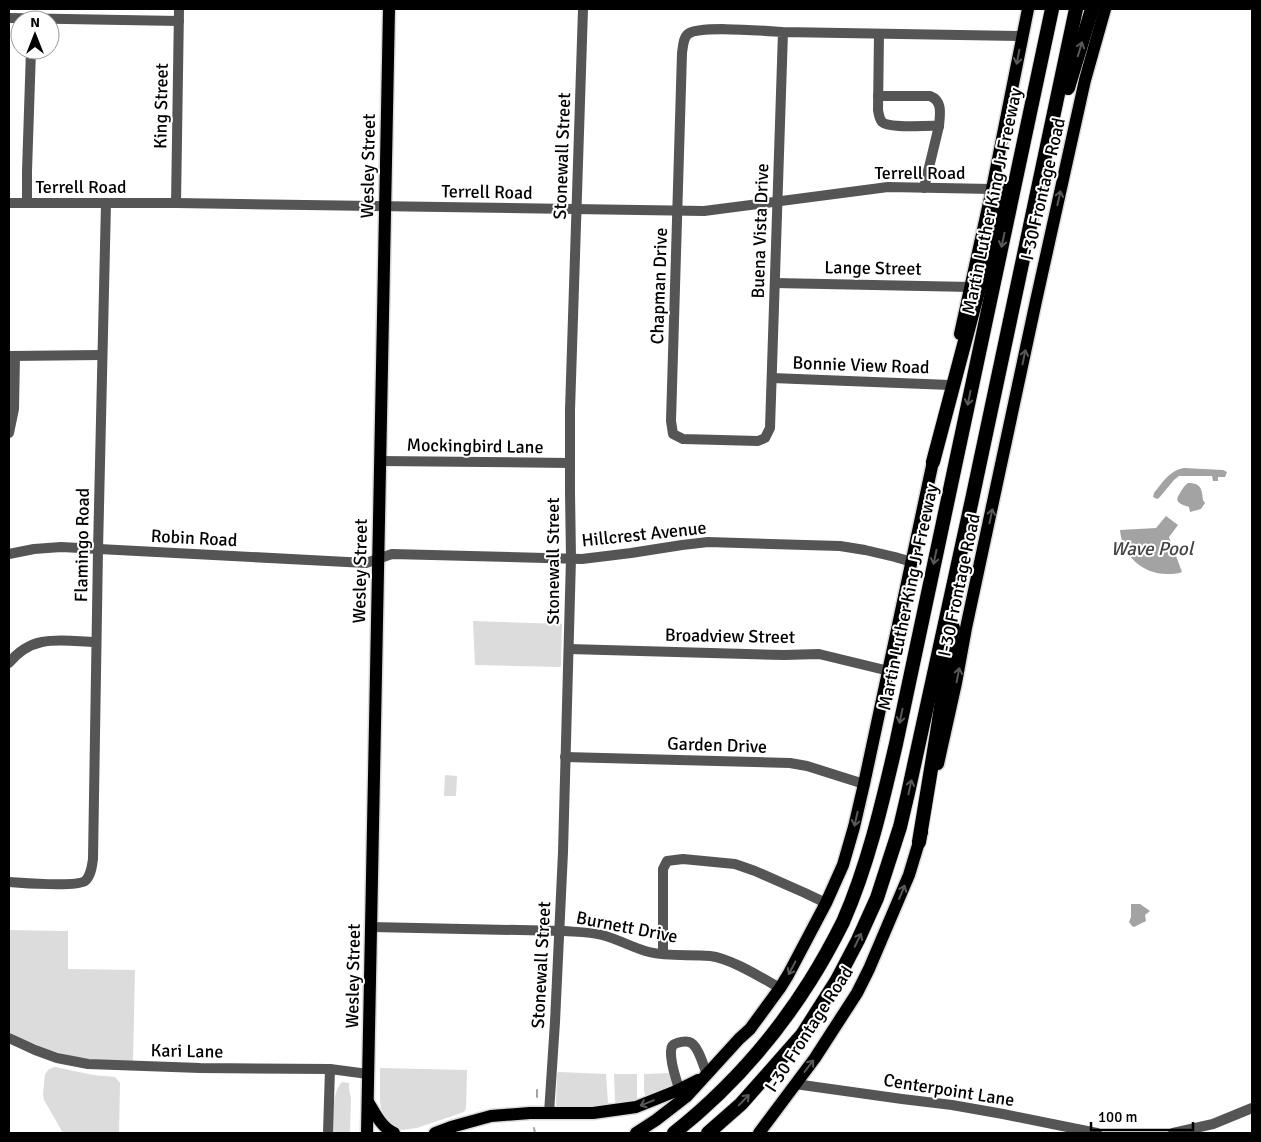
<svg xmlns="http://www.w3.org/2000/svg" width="1261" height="1142" viewBox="0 0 1261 1142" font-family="Signika,sans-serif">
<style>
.green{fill:#dcdcdc}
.water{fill:#a3a3a3}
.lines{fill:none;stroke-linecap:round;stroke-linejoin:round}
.stream{stroke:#a3a3a3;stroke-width:2}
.major-casing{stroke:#dbdbdb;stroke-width:15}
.highway-casing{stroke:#dbdbdb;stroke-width:16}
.minor{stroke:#555;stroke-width:10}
.major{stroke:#000;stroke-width:12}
.highway{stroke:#000;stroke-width:14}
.oneway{stroke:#595959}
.labels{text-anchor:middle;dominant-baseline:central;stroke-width:4;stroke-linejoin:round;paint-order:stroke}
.street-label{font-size:18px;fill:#000;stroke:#fff}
.water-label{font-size:19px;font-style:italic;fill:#444;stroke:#fff}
</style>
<rect width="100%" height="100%" fill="#fff"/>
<g class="green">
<path d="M473,621L562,624L561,666L559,667L475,665Z"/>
<path d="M445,775L457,776L456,796H444Z"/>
<path d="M9,930L68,931V969L135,970L133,1061C123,1061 112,1061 102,1061C69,1058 37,1047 9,1032Z"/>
<path d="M55,1067L93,1075L115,1077L120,1083L119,1133H63L44,1100L43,1094L45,1074L49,1069Z"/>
<path d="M380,1068L467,1070L466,1109L464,1112L417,1128L402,1130L397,1128L386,1120L381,1108L380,1102Z"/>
<path d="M559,1072L606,1074L608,1103L607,1106L604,1108H558L556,1104L557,1073Z"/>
<path d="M670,1073C671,1077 673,1082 672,1086C668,1092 655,1094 649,1096L645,1095L644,1091V1074Z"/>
<path d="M614,1074H637V1099L634,1102L618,1104L615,1101Z"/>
<path d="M342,1082L349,1083V1089L351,1098L350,1133H333C334,1119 331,1092 342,1082Z"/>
</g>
<g class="water">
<path d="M1184,468L1223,470L1227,472L1225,477H1218V481H1213L1212,476H1179L1174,480L1159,498L1157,499L1153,497L1154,493C1162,483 1170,470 1184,468Z"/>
<path d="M1188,483C1201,483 1202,489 1203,500L1205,503L1201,509L1190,512L1189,507C1181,504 1173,503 1180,493C1182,489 1184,486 1188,483Z"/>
<path d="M1166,516L1178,525L1169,537L1182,572C1177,574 1172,574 1167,574C1142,574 1122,555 1120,530L1156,528Z"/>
<path d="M1131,904H1140L1150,911L1145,915L1146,921L1134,927L1132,926L1129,922L1131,917Z"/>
</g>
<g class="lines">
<g class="stream">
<path d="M537,1097V1090"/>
<path d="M534,1128L535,1133"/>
</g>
<defs>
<g id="major">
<path d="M960,334L992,189L1028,9"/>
<path d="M938,764L956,683L966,628L1036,301L1085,80L1105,9"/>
<path d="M368,1102C375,1113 381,1127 394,1133"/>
<path d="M367,1133L389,9"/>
<path d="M435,1133L451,1127L491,1116L530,1113H593L636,1107L676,1091L698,1080"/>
<path d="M636,1133L656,1120L687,1096L739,1039L750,1029L780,988L788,975L826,903L843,865L854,827L864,784L935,452"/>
<path d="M759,1133L815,1058L857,993L869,969L909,875L922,832"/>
</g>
<g id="highway">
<path d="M1068,88L1092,9"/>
<path d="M933,462L993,235L1006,188"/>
<path d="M919,842L937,733L953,628"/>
<path d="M674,1133C728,1090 773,1040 810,981C822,962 833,942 843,922C868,865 882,804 896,744L1052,9"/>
<path d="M708,1133L741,1104L802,1035L837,980L858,940L877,898L900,827L908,793L973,495L1076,9"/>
</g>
</defs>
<use href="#major" class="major-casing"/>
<use href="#highway" class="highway-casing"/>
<g class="minor">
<path d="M9,18L179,21"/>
<path d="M783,32L770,428L765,438L758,441L683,439L673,434L671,421L682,53C683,47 683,38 688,34C699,25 766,31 783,32L1022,36"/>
<path d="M879,34L878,110C879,115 879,118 882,122C890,129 927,125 939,126"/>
<path d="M878,96H930C943,101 940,114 939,126L924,188"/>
<path d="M9,203H176L704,211L888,187L992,189"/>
<path d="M27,203V171L31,50"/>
<path d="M176,203L179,9"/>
<path d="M775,283L971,287"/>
<path d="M9,356L102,355"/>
<path d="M772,378L950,385"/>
<path d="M9,433L14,409L15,356"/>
<path d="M380,461L570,463"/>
<path d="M9,554L34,549L61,547L366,563L392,554L582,559L631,553L682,545L708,542L840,546L865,550L895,557L912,562"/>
<path d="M569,649L784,655L819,654L889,671"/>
<path d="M9,663C33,633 62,641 96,642"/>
<path d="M565,757L790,763L807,766L864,784"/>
<path d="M9,882C21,883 77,887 85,881C91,876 92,866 93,859L98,550L106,203"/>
<path d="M371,927L564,931C577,932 590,932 602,935C618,939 633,948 649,952C669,957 690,954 710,956C730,958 762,978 780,988"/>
<path d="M663,954V869L667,861L683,859L735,864L755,871L805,893L826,903"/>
<path d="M9,1038L35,1050L57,1058L88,1064L200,1068L330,1069L368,1074"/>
<path d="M795,1084L902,1099L952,1105L1003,1114L1097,1133"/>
<path d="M679,1089C676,1078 670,1063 671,1051C671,1047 673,1044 677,1043C680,1042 686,1041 689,1042C698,1044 704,1067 707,1075"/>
<path d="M549,1113L555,1022L563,852L571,558L570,493V410L583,9"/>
<path d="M328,1133L330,1069"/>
<path d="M1173,1133L1213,1124L1252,1108"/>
</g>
<use href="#major" class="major"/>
<use href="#highway" class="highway"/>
</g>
<defs><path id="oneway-shaft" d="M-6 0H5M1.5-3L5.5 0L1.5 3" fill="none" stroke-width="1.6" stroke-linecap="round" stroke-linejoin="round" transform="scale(1.25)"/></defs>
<g class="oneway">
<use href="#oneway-shaft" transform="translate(1080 49) rotate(-73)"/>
<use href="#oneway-shaft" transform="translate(1018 57) rotate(101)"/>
<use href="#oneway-shaft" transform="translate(1059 198) rotate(-77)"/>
<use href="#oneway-shaft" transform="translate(1003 240) rotate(102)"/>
<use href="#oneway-shaft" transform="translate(1024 357) rotate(-78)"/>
<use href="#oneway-shaft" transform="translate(969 398) rotate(102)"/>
<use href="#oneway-shaft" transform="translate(991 516) rotate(-78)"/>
<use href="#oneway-shaft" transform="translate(935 557) rotate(102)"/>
<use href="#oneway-shaft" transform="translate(958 675) rotate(-79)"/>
<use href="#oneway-shaft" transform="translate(901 716) rotate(102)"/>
<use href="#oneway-shaft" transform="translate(910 787) rotate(-78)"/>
<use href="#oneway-shaft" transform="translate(856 819) rotate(103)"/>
<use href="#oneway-shaft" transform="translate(902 892) rotate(-67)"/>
<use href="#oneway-shaft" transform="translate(858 940) rotate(-64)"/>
<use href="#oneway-shaft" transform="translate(792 968) rotate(118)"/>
<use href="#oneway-shaft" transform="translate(809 1066) rotate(-53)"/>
<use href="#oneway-shaft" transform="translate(744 1100) rotate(-46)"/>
<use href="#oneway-shaft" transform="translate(647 1103) rotate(158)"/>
</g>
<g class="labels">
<g class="street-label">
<text transform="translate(161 106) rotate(-89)">King Street</text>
<text transform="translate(562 156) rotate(-88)">Stonewall Street</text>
<text transform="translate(368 166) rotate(-89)">Wesley Street</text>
<text x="920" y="173">Terrell Road</text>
<text x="81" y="187">Terrell Road</text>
<text transform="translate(1043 189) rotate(-77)">I-30 Frontage Road</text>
<text transform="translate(487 192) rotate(1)">Terrell Road</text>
<text transform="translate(992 201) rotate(-78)">Martin Luther King Jr Freeway</text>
<text transform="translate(760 231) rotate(-88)">Buena Vista Drive</text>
<text transform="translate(873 268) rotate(1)">Lange Street</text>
<text transform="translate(659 286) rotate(-88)">Chapman Drive</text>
<text transform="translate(861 365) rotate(2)">Bonnie View Road</text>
<text transform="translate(475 446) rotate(1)">Mockingbird Lane</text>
<text transform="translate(644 534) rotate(-6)">Hillcrest Avenue</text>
<text transform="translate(194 538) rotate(3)">Robin Road</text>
<text transform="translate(82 545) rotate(-89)">Flamingo Road</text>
<text transform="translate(553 561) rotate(-90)">Stonewall Street</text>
<text transform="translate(360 571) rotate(-89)">Wesley Street</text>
<text transform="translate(959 585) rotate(-78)">I-30 Frontage Road</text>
<text transform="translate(908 597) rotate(-78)">Martin Luther King Jr Freeway</text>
<text transform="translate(730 636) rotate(1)">Broadview Street</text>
<text transform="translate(717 745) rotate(2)">Garden Drive</text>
<text transform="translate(627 927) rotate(11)">Burnett Drive</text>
<text transform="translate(541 965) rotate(-87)">Stonewall Street</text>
<text transform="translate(353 976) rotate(-89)">Wesley Street</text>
<text transform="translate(809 1029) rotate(-57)">I-30 Frontage Road</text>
<text transform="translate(187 1051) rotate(1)">Kari Lane</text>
<text transform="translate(949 1090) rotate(9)">Centerpoint Lane</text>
</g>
<g class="water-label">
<text x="1152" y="549">Wave Pool</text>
</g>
</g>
<rect width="1261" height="1142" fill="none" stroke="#000000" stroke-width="20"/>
<g transform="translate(35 35)"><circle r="24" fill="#ffffff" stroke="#999999"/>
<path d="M0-4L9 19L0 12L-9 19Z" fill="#000000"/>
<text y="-8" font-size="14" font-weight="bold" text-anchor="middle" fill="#000000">N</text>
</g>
<path d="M1091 1122v8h102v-8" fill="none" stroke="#000000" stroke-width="2.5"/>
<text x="1098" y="1122" font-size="15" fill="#000000" stroke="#ffffff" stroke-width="4" paint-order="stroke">100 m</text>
</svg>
